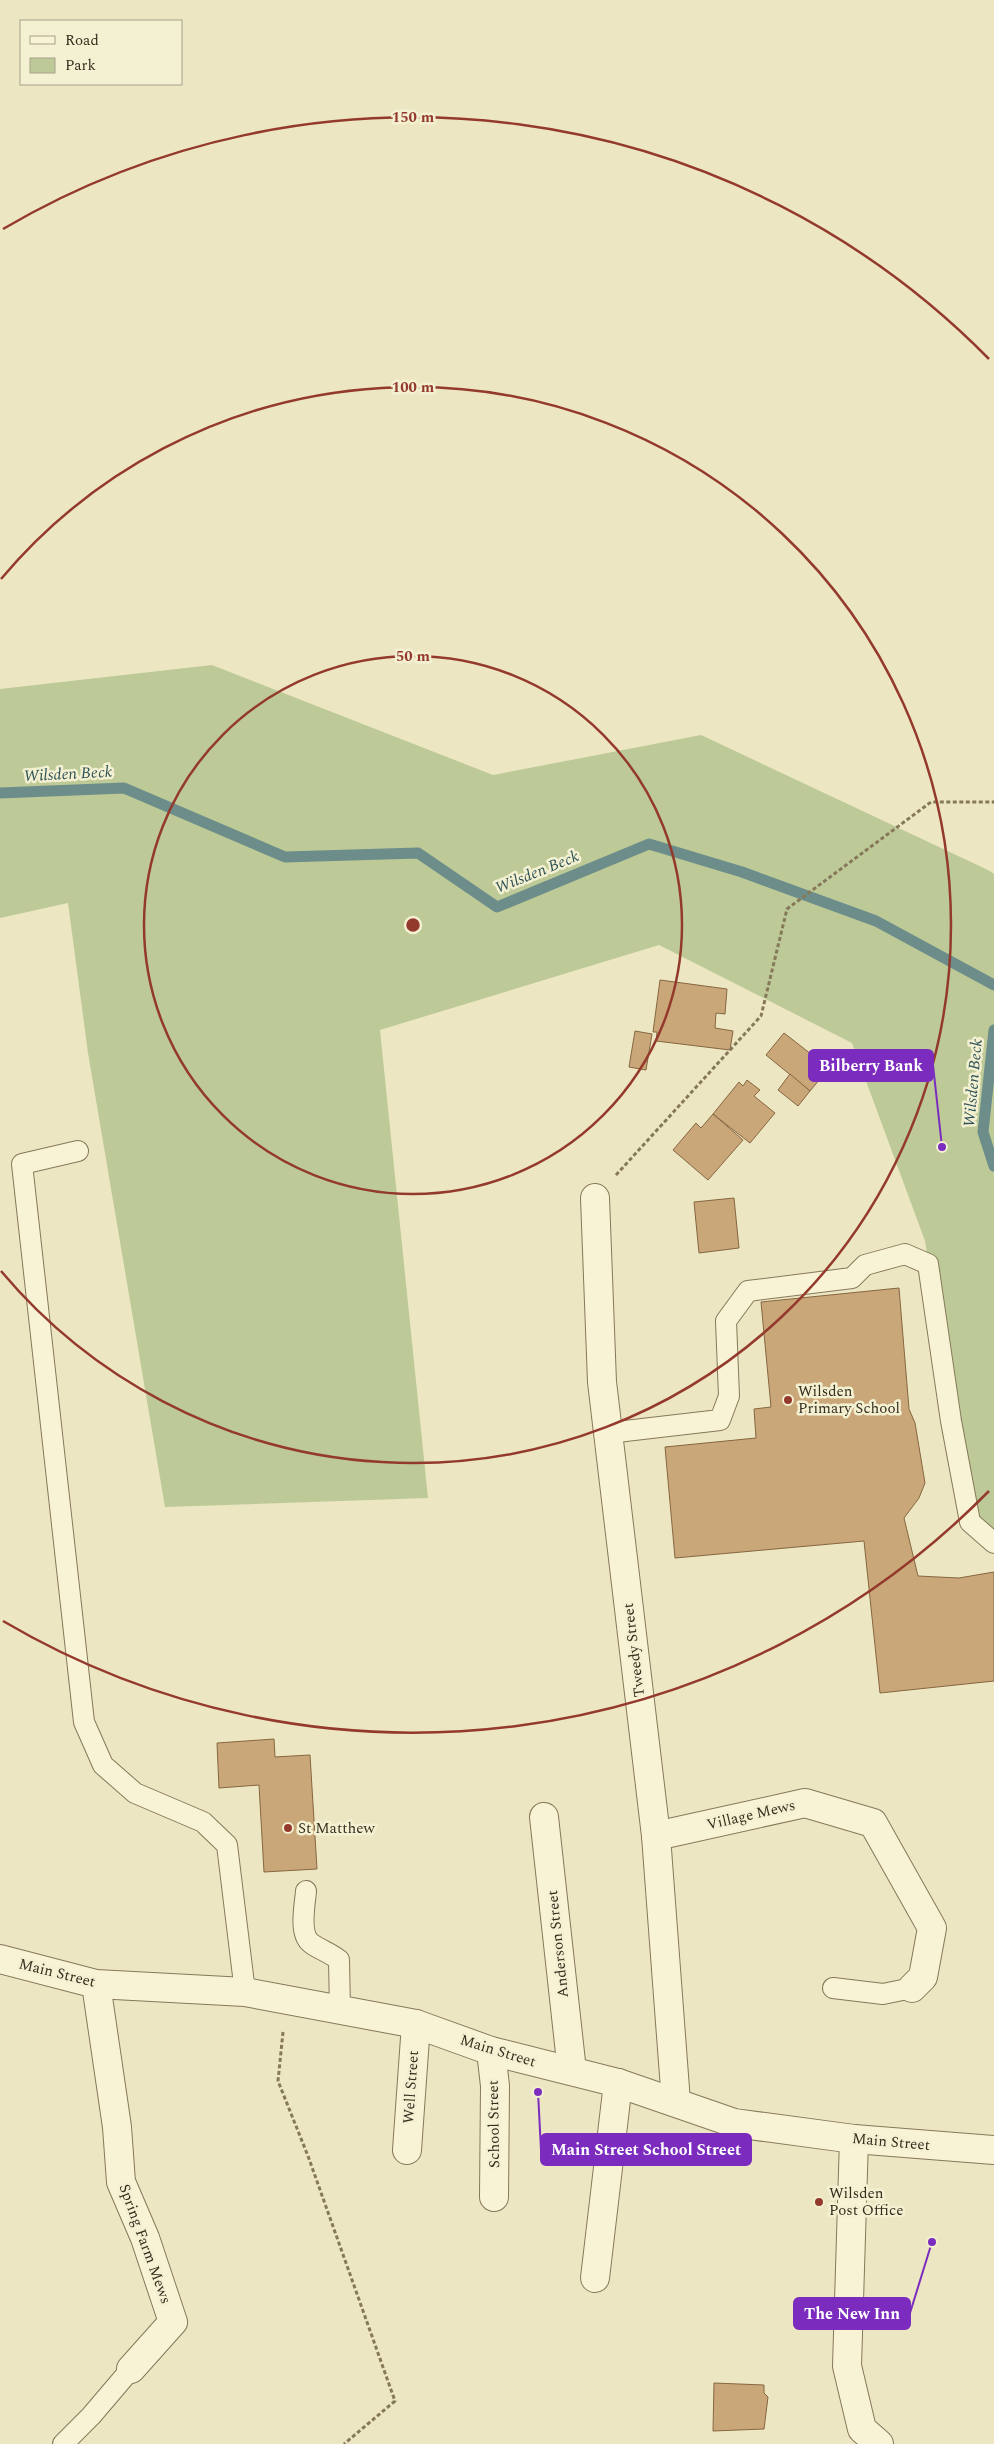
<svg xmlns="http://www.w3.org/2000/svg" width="994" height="2444" viewBox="0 0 994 2444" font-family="Spectral,serif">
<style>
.green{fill:#bdca97}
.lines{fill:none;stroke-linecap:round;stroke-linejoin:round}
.stream{stroke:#6c8d8a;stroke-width:11}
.building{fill:#caa779;stroke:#856640}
.service-casing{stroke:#86785a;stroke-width:22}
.minor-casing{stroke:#86785a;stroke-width:30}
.tertiary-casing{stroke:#86785a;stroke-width:30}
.path{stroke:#86785a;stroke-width:3;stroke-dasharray:4 2.5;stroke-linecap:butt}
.service{stroke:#f8f3d5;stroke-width:20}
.minor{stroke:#f8f3d5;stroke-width:28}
.tertiary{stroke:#f8f3d5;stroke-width:28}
.ring{fill:none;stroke:#943a2c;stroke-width:2.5}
.poi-dot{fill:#943a2c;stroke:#f4f0d2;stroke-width:2}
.labels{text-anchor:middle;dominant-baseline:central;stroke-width:5;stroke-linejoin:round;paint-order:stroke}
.poi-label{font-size:15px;fill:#362d1e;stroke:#f4f0d2;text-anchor:start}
.street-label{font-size:15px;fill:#362d1e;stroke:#f4f0d2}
.water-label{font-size:16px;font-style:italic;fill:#2d5256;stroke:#f4f0d2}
.centre{fill:#943a2c;stroke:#f4f0d2;stroke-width:2.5}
.ring-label{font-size:15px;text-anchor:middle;font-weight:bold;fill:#943a2c;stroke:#f4f0d2;stroke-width:5;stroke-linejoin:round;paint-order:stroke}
.leader{fill:none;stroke:#7b2cbf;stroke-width:2}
.callout-dot{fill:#7b2cbf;stroke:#f4f0d2;stroke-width:2}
.callout{fill:#7b2cbf;stroke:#7b2cbf;stroke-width:2}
.callout-label{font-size:16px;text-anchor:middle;font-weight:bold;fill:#fff}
</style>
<rect width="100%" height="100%" fill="#ede6c2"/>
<path class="green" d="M212,665L493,775L701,735L988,870L994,874V1543L968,1522L925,1241L852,1043L659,945L380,1030L428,1498L165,1507L88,1053L68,903L0,918V689Z"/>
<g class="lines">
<g class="stream">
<path d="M0,793L124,788L285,857L418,853L497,907L649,844L742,872L876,921L994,985"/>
<path d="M994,1030L983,1132L994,1166"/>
</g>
</g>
<g class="building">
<path d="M660,980L727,989L725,1014L716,1013L715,1028L733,1031L730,1050L656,1041L657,1032H653Z"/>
<path d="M635,1031L652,1034L646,1070L629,1067Z"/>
<path d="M784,1033L829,1068L810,1091L766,1055Z"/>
<path d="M790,1074L810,1091L798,1106L778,1090Z"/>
<path d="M747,1080L760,1090L754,1096L775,1113L750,1143L713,1114L739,1082L743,1086Z"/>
<path d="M713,1114L743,1140L708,1180L673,1150L696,1123L701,1128Z"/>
<path d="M734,1198L739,1248L699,1253L694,1202Z"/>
<path d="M899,1288L909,1409L915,1423L925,1483L919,1498L904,1518L918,1576L959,1578L994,1572V1681L880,1693L864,1541L675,1558L665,1447L756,1438L754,1409L771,1407L761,1302Z"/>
<path d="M274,1739L275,1757L310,1755L317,1869L264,1872L259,1785L219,1788L217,1743Z"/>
<path d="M714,2383L764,2385V2393L768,2397L764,2429L713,2431Z"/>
</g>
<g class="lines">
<defs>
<g id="service">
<path d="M78,1151L22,1164L84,1722L103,1765L135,1793L203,1822L227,1845L245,1992"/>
<path d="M608,1433L720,1420L729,1396L726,1321L748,1291L852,1278L865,1265L905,1254L928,1264L951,1421L970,1522L994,1543"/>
<path d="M306,1891C305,1905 298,1935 312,1944C321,1950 330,1953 339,1960L340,2010"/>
<path d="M833,1988L883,1994L912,1988"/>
<path d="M63,2444L91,2416L131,2369"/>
</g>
<g id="minor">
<path d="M595,1198L602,1382L656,1836L676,2102"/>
<path d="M544,1817L572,2071"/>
<path d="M656,1836L805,1803L873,1823L932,1928L923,1977L912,1988"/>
<path d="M96,1984L117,2127L121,2182L145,2238L173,2322L131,2369"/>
<path d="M491,2051L495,2086L494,2197"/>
<path d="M854,2139L847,2366L862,2429L879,2444"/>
<path d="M407,2150L416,2024"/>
<path d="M595,2278L618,2083"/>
</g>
<path id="tertiary" d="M0,1959L96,1984L245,1992L416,2024L491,2051L618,2083L734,2123L854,2139L994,2150"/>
</defs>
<use href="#service" class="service-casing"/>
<use href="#minor" class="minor-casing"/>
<use href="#tertiary" class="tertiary-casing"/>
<g class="path">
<path d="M616,1175L761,1016L787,909L931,802H994"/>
<path d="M283,2032L278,2081L308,2156L395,2401L344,2444"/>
</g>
<use href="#service" class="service"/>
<use href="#minor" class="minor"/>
<use href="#tertiary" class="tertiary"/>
</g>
<g class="ring">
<circle cx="413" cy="925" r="269"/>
<path d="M1 579A538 538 0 1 1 1 1271"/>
<path d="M989 1491A808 808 0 0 1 3 1621M3 229A808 808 0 0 1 989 359"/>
</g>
<g class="poi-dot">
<circle cx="788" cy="1400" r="5"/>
<circle cx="288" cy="1828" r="5"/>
<circle cx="819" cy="2202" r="5"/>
</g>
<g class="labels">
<g class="poi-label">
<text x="798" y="1391">Wilsden<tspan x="798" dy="17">Primary School</tspan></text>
<text x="298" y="1828">St Matthew</text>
<text x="829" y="2193">Wilsden<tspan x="829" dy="17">Post Office</tspan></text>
</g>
<g class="street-label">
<text transform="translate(634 1650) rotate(-97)">Tweedy Street</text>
<text transform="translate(751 1815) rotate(-13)">Village Mews</text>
<text transform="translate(558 1944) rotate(-96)">Anderson Street</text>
<text transform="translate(57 1973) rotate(14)">Main Street</text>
<text transform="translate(498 2051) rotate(17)">Main Street</text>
<text transform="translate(411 2087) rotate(-86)">Well Street</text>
<text transform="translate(494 2124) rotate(-91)">School Street</text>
<text transform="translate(891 2142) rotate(5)">Main Street</text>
<text transform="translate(145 2244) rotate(70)">Spring Farm Mews</text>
</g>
<g class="water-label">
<text transform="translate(68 774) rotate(-3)">Wilsden Beck</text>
<text transform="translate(537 872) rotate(-22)">Wilsden Beck</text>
<text transform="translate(973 1083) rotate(-85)">Wilsden Beck</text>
</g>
</g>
<circle cx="413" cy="925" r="8" class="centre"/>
<g class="ring-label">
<text x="413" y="122">150 m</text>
<text x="413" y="392">100 m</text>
<text x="413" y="661">50 m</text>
</g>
<path class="leader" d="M942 1147L933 1065M538 2092L541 2150M932 2242L910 2313"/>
<g class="callout-dot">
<circle cx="942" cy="1147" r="5"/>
<circle cx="538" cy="2092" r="5"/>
<circle cx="932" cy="2242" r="5"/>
</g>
<g class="callout">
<rect x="809" y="1050" width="124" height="31" rx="5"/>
<rect x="541" y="2134" width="210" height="31" rx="5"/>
<rect x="794" y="2298" width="116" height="31" rx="5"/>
</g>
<g class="callout-label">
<text x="871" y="1071">Bilberry Bank</text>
<text x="646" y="2155">Main Street School Street</text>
<text x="852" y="2319">The New Inn</text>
</g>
<rect x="20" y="20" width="162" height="65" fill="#f4f0d2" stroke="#a8a28a"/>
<rect x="30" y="36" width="25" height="8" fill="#f8f3d5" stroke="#a8a28a"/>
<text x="65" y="45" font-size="15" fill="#362d1e">Road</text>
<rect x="30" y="58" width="25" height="15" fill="#bdca97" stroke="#a8a28a"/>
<text x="65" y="70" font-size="15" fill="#362d1e">Park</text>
</svg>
